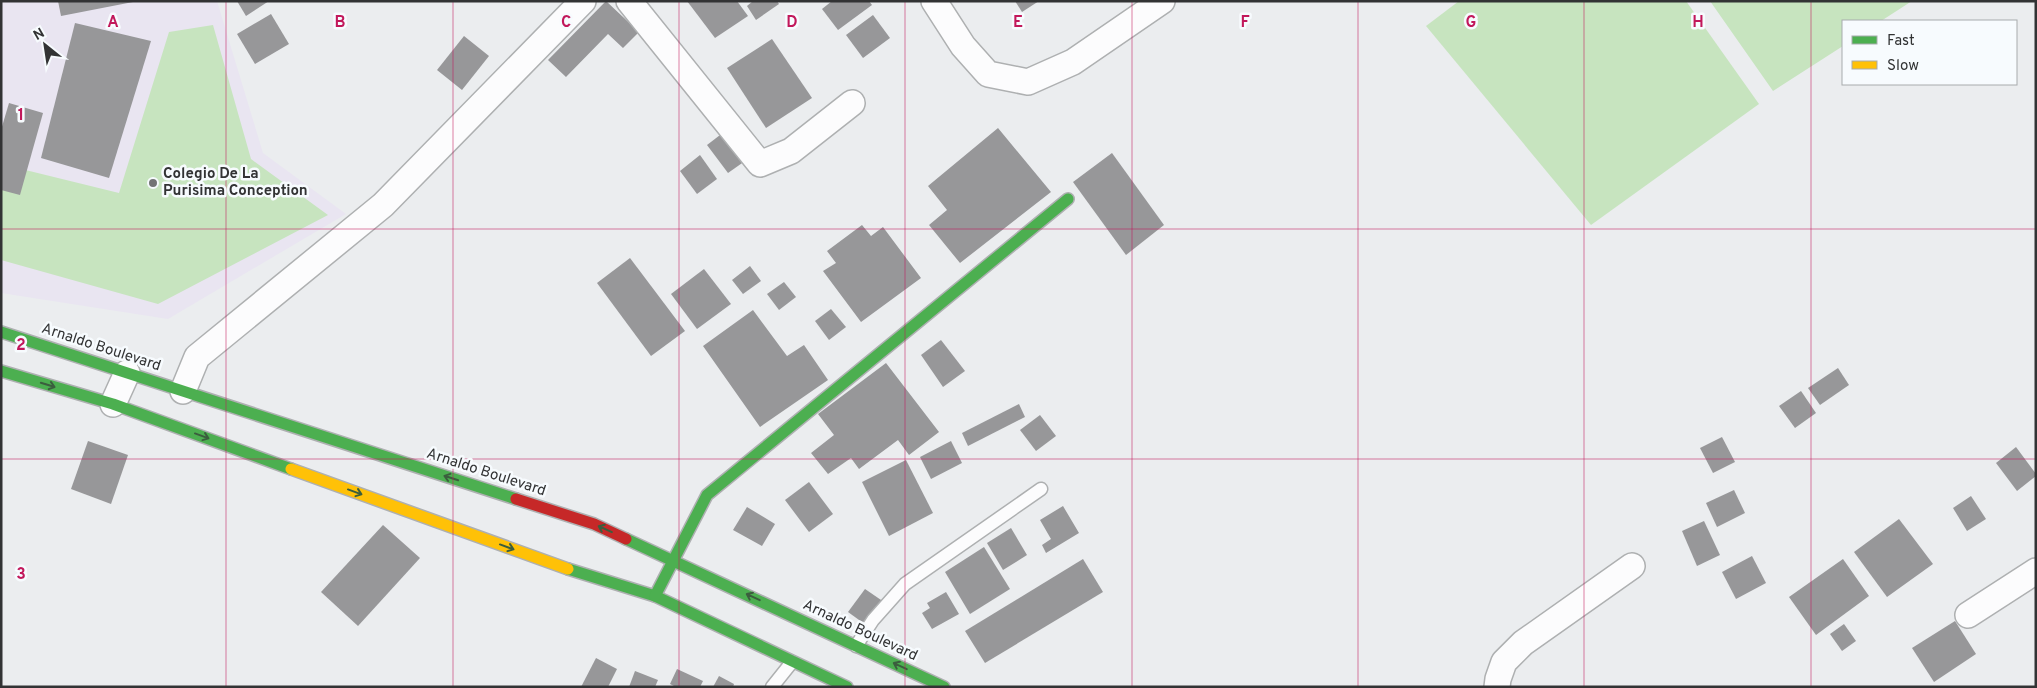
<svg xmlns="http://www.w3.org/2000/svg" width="2037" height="688" viewBox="0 0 2037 688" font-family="Overpass,sans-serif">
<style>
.education{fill:#e9e5f1}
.green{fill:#c7e4bf}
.building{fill:#979799}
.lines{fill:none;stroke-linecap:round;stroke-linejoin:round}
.lane-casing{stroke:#aeb0b1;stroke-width:15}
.street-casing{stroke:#aeb0b1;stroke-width:28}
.fast-casing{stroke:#aeb0b1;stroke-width:14}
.slow-casing{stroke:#aeb0b1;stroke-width:14}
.jam-casing{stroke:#aeb0b1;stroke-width:14}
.lane{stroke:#fcfcfd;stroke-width:12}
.street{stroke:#fcfcfd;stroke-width:25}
.fast{stroke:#4caf50;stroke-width:11}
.slow{stroke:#ffc107;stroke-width:11}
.jam{stroke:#c62828;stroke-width:11}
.oneway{stroke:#3b5e3e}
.grid{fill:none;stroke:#c2185b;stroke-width:1;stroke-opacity:0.55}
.poi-dot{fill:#737475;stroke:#f7fbfe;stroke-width:2}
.labels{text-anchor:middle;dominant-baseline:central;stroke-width:5;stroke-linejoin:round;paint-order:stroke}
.poi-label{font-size:15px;font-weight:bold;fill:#323334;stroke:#f7fbfe;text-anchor:start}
.street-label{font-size:15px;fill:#323334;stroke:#f7fbfe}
.grid-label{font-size:16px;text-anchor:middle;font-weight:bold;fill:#c2185b;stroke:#f7fbfe;stroke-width:5;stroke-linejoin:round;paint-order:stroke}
</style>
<rect width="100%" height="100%" fill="#ebedef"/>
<path class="education" d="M1,1H217L263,153L346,214L168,319L1,293Z"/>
<g class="green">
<path d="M1459,1H1686L1759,104L1591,225L1426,26Z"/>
<path d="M1710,1H1912L1881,21H1843V46L1773,91Z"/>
<path d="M213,25L251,159L328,215L158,304L1,260V164L119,193L169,32Z"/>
</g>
<g class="building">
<path d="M58,1H133V2L61,16Z"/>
<path d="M237,1H269L246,16Z"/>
<path d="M606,1L639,32L623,48L608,34L566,77L548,60Z"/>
<path d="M687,1H737L748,16L715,38Z"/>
<path d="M753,1H777L779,4L756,20L747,6Z"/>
<path d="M832,1H869L872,5L838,30L822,9Z"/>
<path d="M1015,1H1039L1022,12Z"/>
<path d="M271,14L289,44L255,64L237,34Z"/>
<path d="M873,15L890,38L863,58L846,35Z"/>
<path d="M75,23L151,41L109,178L41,158Z"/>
<path d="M464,36L489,56L462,90L437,70Z"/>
<path d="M772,39L812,98L766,128L727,68Z"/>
<path d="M9,103L43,113L20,195L1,190V130Z"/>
<path d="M998,128L1051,192L960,263L929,225L947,210L928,186Z"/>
<path d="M724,132L745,161L728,173L707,145Z"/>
<path d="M1112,153L1164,225L1126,255L1073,182Z"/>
<path d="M700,155L717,179L697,194L680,171Z"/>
<path d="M862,225L871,236L883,227L921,278L861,322L823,271L836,263L827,251Z"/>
<path d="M630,258L685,331L651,356L597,283Z"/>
<path d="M750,266L761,281L743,294L732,280Z"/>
<path d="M704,269L731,304L697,329L671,294Z"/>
<path d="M784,282L796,297L779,310L767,294Z"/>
<path d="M831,309L846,327L829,340L815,321Z"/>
<path d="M753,310L787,356L804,345L828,380L760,427L703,346Z"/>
<path d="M941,340L965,371L943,387L921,355Z"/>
<path d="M886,363L939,432L909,455L898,440L859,469L851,458L828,474L811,453L834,435L818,414Z"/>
<path d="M1838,368L1849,385L1820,405L1808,388Z"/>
<path d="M1801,391L1816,413L1795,428L1779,406Z"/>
<path d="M1019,404L1025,417L968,446L962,433Z"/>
<path d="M1040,415L1056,436L1036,451L1020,430Z"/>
<path d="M1722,437L1735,462L1713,473L1700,448Z"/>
<path d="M88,441L128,455L111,504L71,489Z"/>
<path d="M951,441L962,463L931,479L920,457Z"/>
<path d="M2016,447L2036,474V476L2017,491L1996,463Z"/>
<path d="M906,460L933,513L889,536L862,482Z"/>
<path d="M809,482L833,514L809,532L785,500Z"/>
<path d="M1734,490L1745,513L1717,527L1706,503Z"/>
<path d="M1971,496L1986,519L1967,531L1953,508Z"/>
<path d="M1063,506L1079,533L1046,553L1042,545L1051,539L1040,520Z"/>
<path d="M747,507L775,524L762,546L733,530Z"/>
<path d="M1899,519L1933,564L1887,597L1854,552Z"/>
<path d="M1704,521L1720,555L1697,566L1682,531Z"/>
<path d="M383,525L420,558L358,626L321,592Z"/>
<path d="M1011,528L1027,555L1003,570L987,543Z"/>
<path d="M984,547L1010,589L970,614L945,572Z"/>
<path d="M1752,556L1766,583L1736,599L1722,572Z"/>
<path d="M1083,559L1103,592L985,663L965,631Z"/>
<path d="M1843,559L1869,596L1816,635L1789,597Z"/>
<path d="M865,589L884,602L866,625L848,612Z"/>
<path d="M946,592L959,614L932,629L922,613L930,608L927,603Z"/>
<path d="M1955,621L1976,654L1934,682L1912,648Z"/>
<path d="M1844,624L1856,641L1842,651L1830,634Z"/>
<path d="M596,658L617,669L608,687H581Z"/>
<path d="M677,669L703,681L700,687H676L670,684Z"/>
<path d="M635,671L658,680L655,687H629Z"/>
<path d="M719,676L734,684L733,687H713Z"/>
</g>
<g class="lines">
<defs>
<g id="lane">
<path d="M856,646L873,620L905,584L1041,489"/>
<path d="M772,687L792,662"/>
</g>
<g id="street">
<path d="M629,1L760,164L791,151L852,103"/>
<path d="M934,1L963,46L988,74L1028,82L1073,62L1162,1"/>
<path d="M183,391L197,357L383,205L583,1"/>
<path d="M113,404L127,373"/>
<path d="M1968,615L2036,571"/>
<path d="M1497,687L1498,679L1504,662L1523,643L1632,566"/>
</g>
<g id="fast">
<path d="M1,332L516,499"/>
<path d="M1,371L113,404L291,469"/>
<path d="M626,539L944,687"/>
<path d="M568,569L655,596L847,687"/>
<path d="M655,596L707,495L1068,199"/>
</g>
<path id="slow" d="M291,469L568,569"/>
<path id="jam" d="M516,499L594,524L626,539"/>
</defs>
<use href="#lane" class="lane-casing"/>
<use href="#street" class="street-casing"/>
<use href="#fast" class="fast-casing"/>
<use href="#slow" class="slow-casing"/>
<use href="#jam" class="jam-casing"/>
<use href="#lane" class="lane"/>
<use href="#street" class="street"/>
<use href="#fast" class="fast"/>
<use href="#slow" class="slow"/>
<use href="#jam" class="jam"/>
</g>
<defs><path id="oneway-shaft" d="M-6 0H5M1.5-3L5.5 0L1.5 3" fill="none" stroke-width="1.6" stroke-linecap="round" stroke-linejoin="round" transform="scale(1.25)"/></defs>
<g class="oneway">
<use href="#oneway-shaft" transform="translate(48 385) rotate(17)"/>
<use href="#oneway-shaft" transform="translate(202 436) rotate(20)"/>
<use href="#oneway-shaft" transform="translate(451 478) rotate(-162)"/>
<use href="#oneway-shaft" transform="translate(355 492) rotate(20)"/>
<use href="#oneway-shaft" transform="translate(605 529) rotate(-156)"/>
<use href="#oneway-shaft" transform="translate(507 547) rotate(20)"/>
<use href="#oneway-shaft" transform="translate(753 597) rotate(-155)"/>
<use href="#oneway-shaft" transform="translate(900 666) rotate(-155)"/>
</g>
<path class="grid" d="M226,1V687M453,1V687M679,1V687M905,1V687M1132,1V687M1358,1V687M1584,1V687M1811,1V687M1,229H2036M1,459H2036"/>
<circle class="poi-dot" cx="153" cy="183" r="5"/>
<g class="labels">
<g class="poi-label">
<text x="163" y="174">Colegio De La<tspan x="163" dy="17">Purisima Conception</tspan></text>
</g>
<g class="street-label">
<text transform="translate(101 348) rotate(18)">Arnaldo Boulevard</text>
<text transform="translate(486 473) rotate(18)">Arnaldo Boulevard</text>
<text transform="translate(860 631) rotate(25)">Arnaldo Boulevard</text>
</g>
</g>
<g class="grid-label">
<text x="113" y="27">A</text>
<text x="340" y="27">B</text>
<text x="566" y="27">C</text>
<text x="792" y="27">D</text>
<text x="1018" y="27">E</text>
<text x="1245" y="27">F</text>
<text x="1471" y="27">G</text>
<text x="1698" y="27">H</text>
<text x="21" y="120">1</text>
<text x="21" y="350">2</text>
<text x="21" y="579">3</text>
</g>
<rect width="2037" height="688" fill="none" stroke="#323334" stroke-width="5"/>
<rect x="1842" y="20" width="175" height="65" fill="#f7fbfe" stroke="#a8abad"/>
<rect x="1852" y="36" width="25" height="8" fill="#4caf50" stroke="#a8abad"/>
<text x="1887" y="45" font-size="15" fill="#323334">Fast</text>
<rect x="1852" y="61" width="25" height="8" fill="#ffc107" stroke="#a8abad"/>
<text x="1887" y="70" font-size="15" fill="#323334">Slow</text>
<g transform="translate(45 45) rotate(330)" stroke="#f7fbfe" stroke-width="4" paint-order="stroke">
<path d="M0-4L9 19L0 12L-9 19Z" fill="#323334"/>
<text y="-8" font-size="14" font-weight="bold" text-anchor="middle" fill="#323334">N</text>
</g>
</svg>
